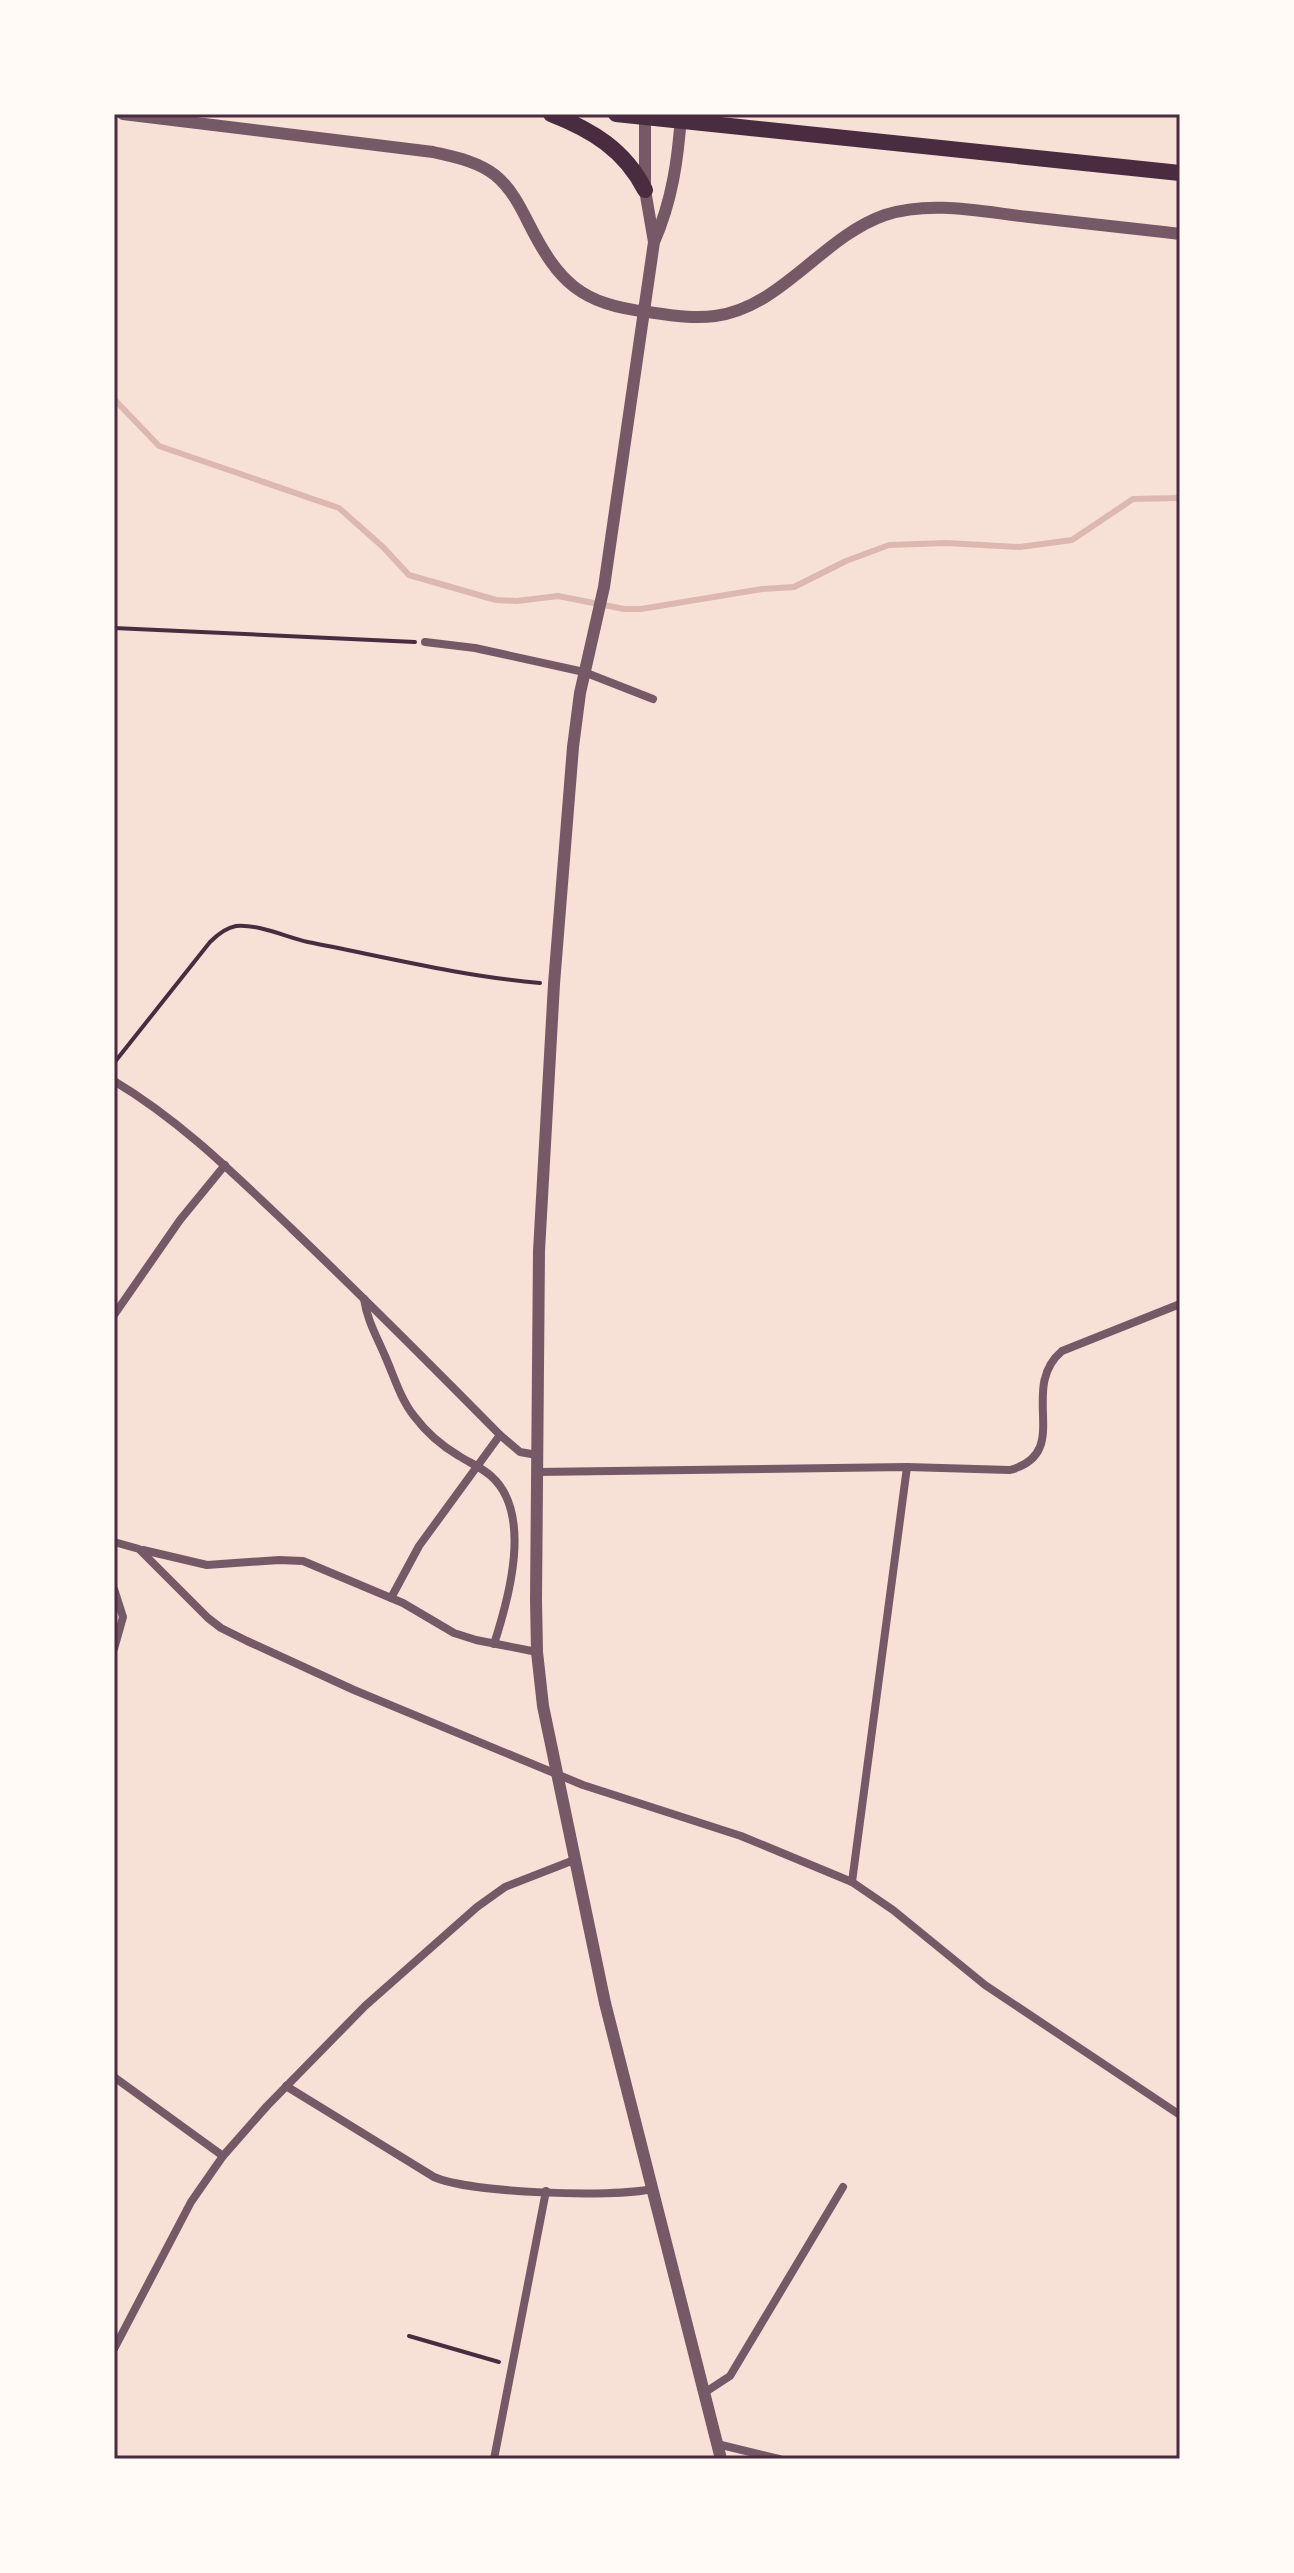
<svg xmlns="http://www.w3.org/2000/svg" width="1294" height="2573" viewBox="0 0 1294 2573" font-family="Barlow,sans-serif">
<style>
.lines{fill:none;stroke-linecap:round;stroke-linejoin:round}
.stream{stroke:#dcb8b0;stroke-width:6}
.path{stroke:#4a2c40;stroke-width:4}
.minor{stroke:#755966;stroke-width:8}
.tertiary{stroke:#755966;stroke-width:12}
.trunk{stroke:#4a2c40;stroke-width:16}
.neatline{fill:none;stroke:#4a2c40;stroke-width:3}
</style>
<rect width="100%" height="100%" fill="#f7e1d7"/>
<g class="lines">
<path class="stream" d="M114,399L159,446L339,508L383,547L409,575L496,600L517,601L558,596L624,609H641L762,589L794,587L846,561L889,545L946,543L1020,547L1072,540L1133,499L1180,498"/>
<g class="path">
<path d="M114,628L415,642"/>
<path d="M114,1063L210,942C217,935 225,928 236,926C259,924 286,937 308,942C385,957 461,976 540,983"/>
<path d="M409,2336L499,2362"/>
</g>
<g class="minor">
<path d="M425,642L475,648L584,672L653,699"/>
<path d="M114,1081C181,1121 235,1175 292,1229C362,1296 431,1365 500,1435L520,1452L537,1455"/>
<path d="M364,1299C367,1320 377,1337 385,1356C394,1376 400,1398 414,1416C426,1432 442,1446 459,1456C470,1463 481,1467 491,1476C533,1513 509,1598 494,1644"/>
<path d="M114,1315L180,1220L225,1165"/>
<path d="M907,1467L1010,1470C1074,1453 1017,1389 1062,1351L1180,1304"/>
<path d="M537,1472L907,1467L852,1882"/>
<path d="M114,1542L139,1549L208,1618L221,1628L247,1641L354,1690L583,1785L741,1836L852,1882L893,1910L985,1985L1180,2115"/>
<path d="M143,1550L207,1565L279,1560L303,1561L403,1603L454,1633L476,1640L537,1652"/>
<path d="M114,1589L123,1617L114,1649"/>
<path d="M391,1598L419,1546L500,1435"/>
<path d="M114,2077L223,2156"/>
<path d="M286,2086L434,2177C470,2193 613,2198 652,2189"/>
<path d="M114,2349L191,2202L223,2156L267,2106L365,2006L477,1907L505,1887L574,1860"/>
<path d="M704,2393L730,2376L843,2187"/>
<path d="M717,2444L779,2459"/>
<path d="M494,2459L546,2191"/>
</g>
<g class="tertiary">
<path d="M123,114L433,152C454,157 477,161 495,175C511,188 520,206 529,224C559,283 581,304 648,312C669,315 693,319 715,316C782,307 822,237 885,215C931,200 983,212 1029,217C1080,223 1130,228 1180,234"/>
<path d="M645,114V190L654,242"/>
<path d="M681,115C678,160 672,201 654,242L604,587L580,693L573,747L554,984L539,1251L536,1600L537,1652L543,1706L605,2003L721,2459"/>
</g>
<g class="trunk">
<path d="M551,114C592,130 625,150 645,190"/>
<path d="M616,114L1180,173"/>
</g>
</g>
<rect width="1294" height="2573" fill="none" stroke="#fffaf5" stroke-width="232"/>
<rect x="116" y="116" width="1062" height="2341" class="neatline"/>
</svg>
